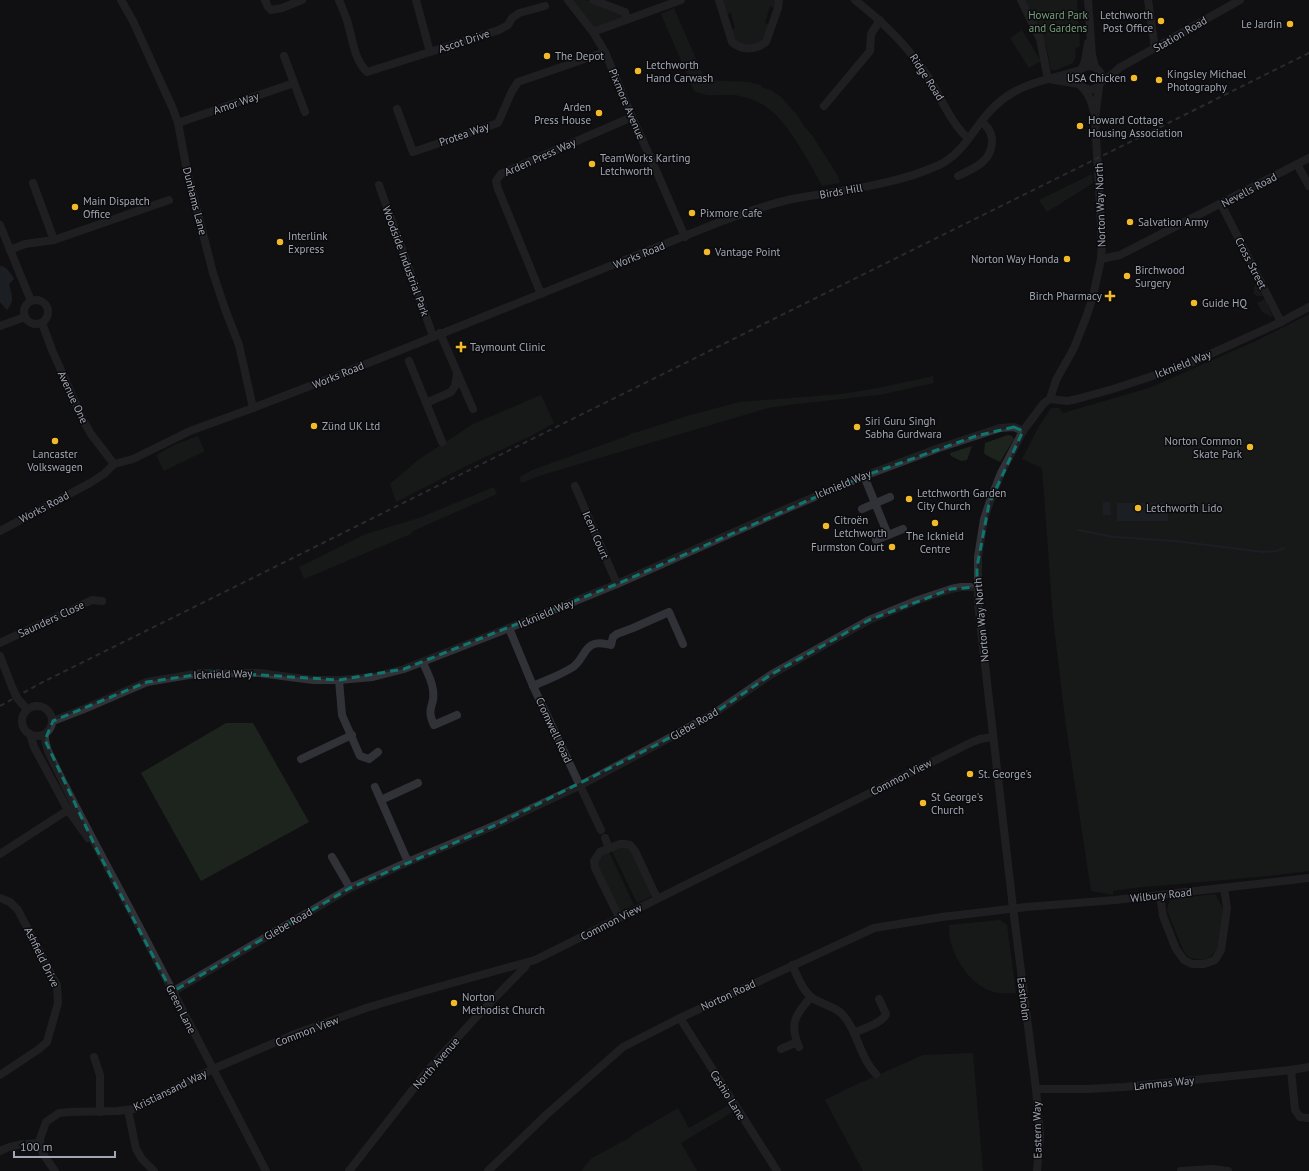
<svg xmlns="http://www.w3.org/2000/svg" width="1309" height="1171" viewBox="0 0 1309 1171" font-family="'PT Sans',sans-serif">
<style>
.green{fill:#1d241e}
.water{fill:#293037}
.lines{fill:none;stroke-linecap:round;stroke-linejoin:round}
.stream{stroke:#293037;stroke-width:2}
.minor{stroke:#313237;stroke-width:8}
.rail{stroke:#484a50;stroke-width:2;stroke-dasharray:5 4;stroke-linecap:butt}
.minor-bridge{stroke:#313237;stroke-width:8}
.marked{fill:none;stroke:#0f766e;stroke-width:3;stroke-dasharray:8 5;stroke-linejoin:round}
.poi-dot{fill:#f2b928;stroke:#0b0b0d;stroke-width:1.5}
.labels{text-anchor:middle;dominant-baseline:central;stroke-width:3;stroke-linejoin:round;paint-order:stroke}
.park-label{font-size:11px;fill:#789e7c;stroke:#0b0b0d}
.poi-label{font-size:11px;fill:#a1a6b3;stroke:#0b0b0d;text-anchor:start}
.street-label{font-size:11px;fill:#a1a6b3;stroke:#0b0b0d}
</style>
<rect width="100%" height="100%" fill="#101012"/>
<g class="green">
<path d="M571,0H586L624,13L625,18L596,29Z"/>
<path d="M721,0H776L774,8L770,6L765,23L770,24L765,38L760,43L747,45L737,43L731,30L735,28L731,13L727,14Z"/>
<path d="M1024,0H1077L1080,46L1075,49L1076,56L1073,63L1057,70H1051L1046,45Z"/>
<path d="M674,8L705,80L749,82L761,85V87L771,90L781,97L798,116L803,125L812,135L838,176L840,183L822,186C810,163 787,120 765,106C758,101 748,98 740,96C729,93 717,96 706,95C702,94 698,92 694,91L661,14Z"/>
<path d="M1022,30L1041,61L1029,68L1010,38Z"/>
<path d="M1092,174L1093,183L1047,212L1039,200Z"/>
<path d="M1256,284L1263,296H1257L1254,294V287Z"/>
<path d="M1265,299L1272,316L1271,317L1262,312L1257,303Z"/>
<path d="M1309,314V871L1268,876L1133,888L1113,891V895L1091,891L1065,719L1053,618L1042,468L1022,459L1038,428L1051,408H1059L1063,413L1149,388L1258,340Z"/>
<path d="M933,376L934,383L879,395L796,404L768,408L542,475L521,483L520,477L532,470L627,436L632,433L638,432L690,415L740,402L842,394L878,388Z"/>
<path d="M541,395L554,423L531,436L468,465L396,502L390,484L418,460L473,424Z"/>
<path d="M1008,435L1012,436L1014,439L1000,462L986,455L984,453L985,443Z"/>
<path d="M198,436L204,450L203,452L164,471L156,455L174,445Z"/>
<path d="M972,446L967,460L961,461L951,456L950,453Z"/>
<path d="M494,487L497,494L413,531L411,534L304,579L299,567L366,534L419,518Z"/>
<path d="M226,723H253L309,822L201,881L141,773Z"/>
<path d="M622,847L626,848L632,852L652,896L637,903L612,851Z"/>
<path d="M609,852L634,905L622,911L620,910L599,872L598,861L603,855Z"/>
<path d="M1215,894L1223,908L1217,950L1211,956L1203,960L1190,958L1184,952L1167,910L1170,899Z"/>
<path d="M1000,920L1007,925L1016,993C1009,993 1001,994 994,992C973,987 957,963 951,943C949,937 949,930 949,925Z"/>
<path d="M973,1053L983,1171H863L825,1100L851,1087L923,1055Z"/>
<path d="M729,1105L733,1112L681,1143L697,1171H581L592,1158L631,1137L630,1136L678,1108L689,1128Z"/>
</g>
<g class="water">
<path d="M0,266C7,266 11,274 14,279L9,284C12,295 15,301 7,310L0,302Z"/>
<path d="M1103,502H1110L1111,515H1103Z"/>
<rect x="1117" y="503" width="51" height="18"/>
</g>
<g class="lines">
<path class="stream" d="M1078,530L1114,537L1175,541L1263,552L1276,551L1284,548"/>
<g class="minor">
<path d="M121,0L133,21L173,109L178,123L187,171L213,273L225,309L239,345L253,408"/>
<path d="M265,0L268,7L271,10L282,8L302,0"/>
<path d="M339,0C342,8 346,16 348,24C353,41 354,59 367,72L430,52"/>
<path d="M416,0L430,52L499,30L508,25L512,18L519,13L545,6"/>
<path d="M568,0L593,32L605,52L632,117L655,168L685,237"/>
<path d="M593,0L625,12L627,19"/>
<path d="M719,0L732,42C742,51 756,50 766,42L778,8L779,0"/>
<path d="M855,0C886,25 906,44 928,77C939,94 953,127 968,138"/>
<path d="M1021,0L1040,39L1048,79"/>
<path d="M1088,0L1092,55L1095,67"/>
<path d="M1148,0L1155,49"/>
<path d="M593,32L681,0"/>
<path d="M284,56L305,112"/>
<path d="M1082,68L1085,61L1088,43"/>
<path d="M1049,79L1079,84"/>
<path d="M1101,82L1114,73L1119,68L1240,0"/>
<path d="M1082,87L1091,90L1099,86C1103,78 1102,72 1095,67C1086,64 1074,70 1078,82C1080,86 1084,88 1086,92C1091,98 1092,105 1094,112"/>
<path d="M824,106L870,51L871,34L880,20"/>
<path d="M397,109L413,152L498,123L512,91L518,82L605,52"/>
<path d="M178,123L294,83"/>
<path d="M1297,164L1309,186"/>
<path d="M958,176C975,168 993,161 992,139C991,131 988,126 981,122"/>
<path d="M33,183L54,240"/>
<path d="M379,185L433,336"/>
<path d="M1221,204L1281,322"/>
<path d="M0,225L31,301"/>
<path d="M10,250L25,244L54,240L169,200"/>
<path d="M1101,259L1120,255L1309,158"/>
<path d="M541,294L498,189L496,181L501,174L632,117"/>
<circle cx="36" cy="312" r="12"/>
<path d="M42,323L52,350L83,420L91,434L114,464"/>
<path d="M0,326L25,317"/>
<path d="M440,333L473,409"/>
<path d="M409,361L442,442"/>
<path d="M1050,399L1067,401L1077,399L1113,389L1186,365L1281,322L1309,307"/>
<path d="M426,403L451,392L455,386L457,375"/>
<path d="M864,476L888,535"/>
<path d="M575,486L617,584"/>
<path d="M862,509L890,497"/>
<path d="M0,531L90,483L104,474L114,464L133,459L190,431L253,408L341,374L722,221C745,213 768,204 792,199C841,190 893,186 939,165C965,153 975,124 995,106C1020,82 1049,80 1080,70"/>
<path d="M876,540L903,529"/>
<path d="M509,628L533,686L601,830"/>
<path d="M0,643L92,600L102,601"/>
<path d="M0,656L12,687"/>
<path d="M423,663C427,671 432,681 433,690C436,707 425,705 434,725L457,715"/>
<path d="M339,680L342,715L360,756L369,759L378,752"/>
<path d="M533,686C546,680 561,675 573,667C587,657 583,637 611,645L613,637L617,634L633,628L669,612L683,644"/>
<circle cx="37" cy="721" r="15"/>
<path d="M53,721L84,709L147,682L201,673H259L313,680H339L373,677L404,669L509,628L617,584L786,509L864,476L939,448L1000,428L1014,427L1023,431"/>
<path d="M30,734L34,747L68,810L88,838"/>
<path d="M45,735V740L48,751C76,810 108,867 139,926C181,1008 224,1089 266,1171"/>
<path d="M301,759L352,735"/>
<path d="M375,787L408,862"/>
<path d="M381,800L418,783"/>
<path d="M605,838L609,848"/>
<path d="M0,854L71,808"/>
<path d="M332,857L350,888"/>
<path d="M1160,895L1163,916L1176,949L1184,960L1192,964H1204L1215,960L1221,950L1227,908L1224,888"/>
<path d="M0,898L10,902L18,910L57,985L58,1003L47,1042L39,1049L0,1075"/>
<path d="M619,917L595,868L594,861L600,852L620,844H625L630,845L635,851L657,898"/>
<path d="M792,965C797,975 802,990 811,997C820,1004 832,1005 841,1013C858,1030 859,1057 876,1074"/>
<path d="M172,992L350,888L408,862L498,824L579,786L658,744L713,714L772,674L869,620L918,600L951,589L961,587H977"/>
<path d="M680,1018L777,1171"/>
<path d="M854,1033C862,1029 883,1023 886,1014L879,999"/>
<path d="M799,1047C789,1024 795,1015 811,997"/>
<path d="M781,1049L797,1042"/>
<path d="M94,1057L100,1075V1112"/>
<path d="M1291,1070L1295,1110L1300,1117L1309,1118"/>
<path d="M1036,1089H1087L1124,1087L1291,1070L1309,1067"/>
<path d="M128,1110L136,1149L142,1159L154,1171"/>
<path d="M0,1151C12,1144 26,1144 40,1143"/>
<path d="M55,1171L43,1154L40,1143V1139L46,1122L59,1113L70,1112L117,1111L134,1109L213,1069L295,1034L366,1008L420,992L535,960L970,743L980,739L993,737"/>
<path d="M349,1171L429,1069L480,1013L525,967L528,962"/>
<path d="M488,1171L546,1115L623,1047L680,1018L874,928L942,917L1026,907L1115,900L1309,878"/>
<path d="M1037,1171L1040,1135L1036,1089L1013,908L978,604V557L984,519L989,504L1001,473L1023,431L1044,403L1050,399L1056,380L1074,348L1087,315L1093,296L1101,259L1102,243L1095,119L1099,86"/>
<path d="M1181,1171L1212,1169L1228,1171"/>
</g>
<path class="rail" d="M0,706L39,684L1309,53"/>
<path class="minor-bridge" d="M12,687L17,698L25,707"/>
</g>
<path d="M0 0H1309V1171H0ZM1014,427L1023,431L989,504L977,567V587L951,589L869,620L772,674L713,714L658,744L498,824L350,888L172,992L96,848L45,740L53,721L147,682L215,672L339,680L404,669L617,584L864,476L976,436Z" fill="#101012" fill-opacity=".55" fill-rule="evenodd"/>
<path class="marked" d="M1014,427L1023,431L989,504L977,567V587L951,589L869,620L772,674L713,714L658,744L498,824L350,888L172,992L96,848L45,740L53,721L147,682L215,672L339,680L404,669L617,584L864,476L976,436Z"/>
<g class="poi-dot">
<circle cx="1161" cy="21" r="4"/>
<circle cx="1290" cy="24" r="4"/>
<circle cx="547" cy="56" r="4"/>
<circle cx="638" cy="71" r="4"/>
<circle cx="1134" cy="78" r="4"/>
<circle cx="1159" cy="80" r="4"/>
<circle cx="599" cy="113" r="4"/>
<circle cx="1080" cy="126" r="4"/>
<circle cx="592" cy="164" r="4"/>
<circle cx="75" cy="207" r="4"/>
<circle cx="692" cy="213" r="4"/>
<circle cx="1130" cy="222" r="4"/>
<circle cx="280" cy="242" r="4"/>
<circle cx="707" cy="252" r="4"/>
<circle cx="1067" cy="259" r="4"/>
<circle cx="1127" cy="276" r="4"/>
<path d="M1108 290h4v4h4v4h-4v4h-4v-4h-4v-4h4z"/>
<circle cx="1194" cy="303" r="4"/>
<path d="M459 341h4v4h4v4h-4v4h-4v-4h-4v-4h4z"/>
<circle cx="314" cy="426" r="4"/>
<circle cx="857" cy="427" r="4"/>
<circle cx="55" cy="441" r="4"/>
<circle cx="1250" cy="447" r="4"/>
<circle cx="909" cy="499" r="4"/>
<circle cx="1138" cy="508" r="4"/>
<circle cx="935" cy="523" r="4"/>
<circle cx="826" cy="526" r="4"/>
<circle cx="892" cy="547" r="4"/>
<circle cx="970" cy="774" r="4"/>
<circle cx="923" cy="803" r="4"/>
<circle cx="454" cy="1003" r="4"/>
</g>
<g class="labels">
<g class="park-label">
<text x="1058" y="15">Howard Park<tspan x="1058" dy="13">and Gardens</tspan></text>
</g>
<g class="poi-label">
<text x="1153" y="15" text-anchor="end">Letchworth<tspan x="1153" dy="13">Post Office</tspan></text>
<text x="1282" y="24" text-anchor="end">Le Jardin</text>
<text x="555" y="56">The Depot</text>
<text x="646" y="65">Letchworth<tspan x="646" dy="13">Hand Carwash</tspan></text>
<text x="1167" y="74">Kingsley Michael<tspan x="1167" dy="13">Photography</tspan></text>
<text x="1126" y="78" text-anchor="end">USA Chicken</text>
<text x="591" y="107" text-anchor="end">Arden<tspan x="591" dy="13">Press House</tspan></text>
<text x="1088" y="120">Howard Cottage<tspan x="1088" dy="13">Housing Association</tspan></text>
<text x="600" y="158">TeamWorks Karting<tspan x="600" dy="13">Letchworth</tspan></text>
<text x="83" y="201">Main Dispatch<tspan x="83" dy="13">Office</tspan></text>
<text x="700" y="213">Pixmore Cafe</text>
<text x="1138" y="222">Salvation Army</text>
<text x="288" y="236">Interlink<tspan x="288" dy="13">Express</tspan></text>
<text x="715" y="252">Vantage Point</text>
<text x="1059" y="259" text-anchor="end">Norton Way Honda</text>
<text x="1135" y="270">Birchwood<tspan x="1135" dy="13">Surgery</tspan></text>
<text x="1102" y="296" text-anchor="end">Birch Pharmacy</text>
<text x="1202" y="303">Guide HQ</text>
<text x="470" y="347">Taymount Clinic</text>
<text x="865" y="421">Siri Guru Singh<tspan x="865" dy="13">Sabha Gurdwara</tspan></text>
<text x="322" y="426">Zünd UK Ltd</text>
<text x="1242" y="441" text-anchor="end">Norton Common<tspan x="1242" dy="13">Skate Park</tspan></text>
<text x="55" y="454" text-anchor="middle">Lancaster<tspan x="55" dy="13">Volkswagen</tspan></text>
<text x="917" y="493">Letchworth Garden<tspan x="917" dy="13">City Church</tspan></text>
<text x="1146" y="508">Letchworth Lido</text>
<text x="834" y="520">Citroën<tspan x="834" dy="13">Letchworth</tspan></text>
<text x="935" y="536" text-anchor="middle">The Icknield<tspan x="935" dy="13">Centre</tspan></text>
<text x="884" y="547" text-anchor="end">Furmston Court</text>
<text x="978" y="774">St. George's</text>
<text x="931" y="797">St George's<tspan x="931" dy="13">Church</tspan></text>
<text x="462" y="997">Norton<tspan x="462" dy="13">Methodist Church</tspan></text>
</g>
<g class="street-label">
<text transform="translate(1180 34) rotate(-30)">Station Road</text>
<text transform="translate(464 41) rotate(-18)">Ascot Drive</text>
<text transform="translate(927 77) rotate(57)">Ridge Road</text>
<text transform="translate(236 103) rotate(-19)">Amor Way</text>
<text transform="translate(627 104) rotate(67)">Pixmore Avenue</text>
<text transform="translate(464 134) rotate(-19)">Protea Way</text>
<text transform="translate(540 157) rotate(-24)">Arden Press Way</text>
<text transform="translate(1249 190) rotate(-28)">Nevells Road</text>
<text transform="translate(841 191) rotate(-10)">Birds Hill</text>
<text transform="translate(195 201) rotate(76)">Dunhams Lane</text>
<text transform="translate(1100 205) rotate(-92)">Norton Way North</text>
<text transform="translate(639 255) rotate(-22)">Works Road</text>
<text transform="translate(406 261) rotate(70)">Woodside Industrial Park</text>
<text transform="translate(1251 263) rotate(63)">Cross Street</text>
<text transform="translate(1183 364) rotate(-21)">Icknield Way</text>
<text transform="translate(338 375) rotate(-22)">Works Road</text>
<text transform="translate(73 397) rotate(65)">Avenue One</text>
<text transform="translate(843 484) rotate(-22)">Icknield Way</text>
<text transform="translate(44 507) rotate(-28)">Works Road</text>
<text transform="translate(596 535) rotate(67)">Iceni Court</text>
<text transform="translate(546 613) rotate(-23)">Icknield Way</text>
<text transform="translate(51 619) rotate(-25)">Saunders Close</text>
<text transform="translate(981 620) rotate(-95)">Norton Way North</text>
<text transform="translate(223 674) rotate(-2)">Icknield Way</text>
<text transform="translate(694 724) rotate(-30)">Glebe Road</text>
<text transform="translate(554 730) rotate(65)">Cromwell Road</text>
<text transform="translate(901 777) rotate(-27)">Common View</text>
<text transform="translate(1161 895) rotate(-6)">Wilbury Road</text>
<text transform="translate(611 922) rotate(-27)">Common View</text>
<text transform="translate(288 924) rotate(-30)">Glebe Road</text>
<text transform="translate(42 957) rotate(64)">Ashfield Drive</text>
<text transform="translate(728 995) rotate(-25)">Norton Road</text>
<text transform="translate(1024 999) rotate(83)">Eastholm</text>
<text transform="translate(181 1009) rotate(63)">Green Lane</text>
<text transform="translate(307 1031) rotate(-21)">Common View</text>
<text transform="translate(436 1063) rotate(-49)">North Avenue</text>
<text transform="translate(1164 1083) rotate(-6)">Lammas Way</text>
<text transform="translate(170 1090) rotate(-26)">Kristiansand Way</text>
<text transform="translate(728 1095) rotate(58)">Cashio Lane</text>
<text transform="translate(1037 1130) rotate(-91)">Eastern Way</text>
</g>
</g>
<path d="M14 1151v6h101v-6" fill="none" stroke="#a1a6b3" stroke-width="2"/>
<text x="20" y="1151" font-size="12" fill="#a1a6b3" stroke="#0b0b0d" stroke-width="3" paint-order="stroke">100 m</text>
</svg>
